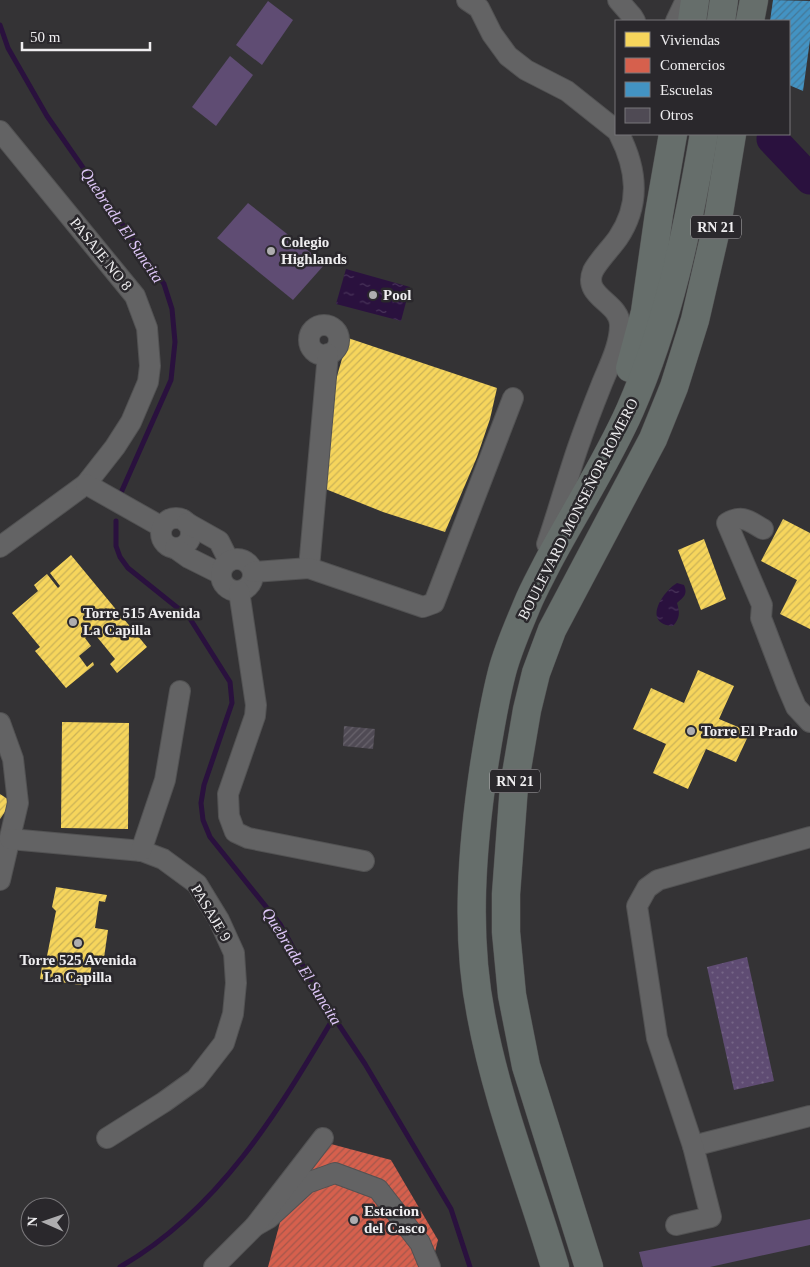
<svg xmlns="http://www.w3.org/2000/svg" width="810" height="1267" viewBox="0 0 810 1267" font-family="'Times New Roman',serif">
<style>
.green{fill:#5f4c73}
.park{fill:url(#park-dots)}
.water{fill:url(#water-ripples)}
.homes{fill:url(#homes-hatch)}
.shops{fill:url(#shops-hatch)}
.schools{fill:url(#schools-hatch)}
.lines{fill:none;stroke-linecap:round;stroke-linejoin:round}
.stream{stroke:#2a113e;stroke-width:5}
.river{stroke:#2a113e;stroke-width:31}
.building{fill:url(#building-hatch)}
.minor-casing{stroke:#525253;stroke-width:22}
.highway-casing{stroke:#525253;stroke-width:29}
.minor{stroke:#636364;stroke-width:20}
.highway{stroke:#666e6b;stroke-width:28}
.poi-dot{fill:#aeadaf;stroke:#2a282c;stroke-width:2}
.labels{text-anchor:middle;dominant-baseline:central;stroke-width:5;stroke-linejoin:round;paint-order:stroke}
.shield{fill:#2a282c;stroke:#b4b3b5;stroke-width:1}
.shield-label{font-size:14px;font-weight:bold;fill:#efeef0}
.poi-label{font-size:15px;font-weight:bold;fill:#efeef0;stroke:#2a282c;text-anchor:start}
.street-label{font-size:15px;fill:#efeef0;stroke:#2a282c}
.water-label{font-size:16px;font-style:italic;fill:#e0c8fa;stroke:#2a282c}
</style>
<defs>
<pattern id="park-dots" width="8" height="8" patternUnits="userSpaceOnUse" patternTransform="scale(1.25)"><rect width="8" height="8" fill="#5f4c73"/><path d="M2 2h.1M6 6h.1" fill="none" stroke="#766687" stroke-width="1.8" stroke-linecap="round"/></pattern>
<pattern id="water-ripples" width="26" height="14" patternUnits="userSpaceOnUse" patternTransform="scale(1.25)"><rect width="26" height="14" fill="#2a113e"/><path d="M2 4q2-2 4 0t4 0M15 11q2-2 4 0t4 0" fill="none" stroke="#49345a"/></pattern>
<pattern id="homes-hatch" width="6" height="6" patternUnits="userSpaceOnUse" patternTransform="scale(1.25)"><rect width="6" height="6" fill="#f6d55c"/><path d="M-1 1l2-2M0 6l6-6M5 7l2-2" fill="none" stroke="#cab257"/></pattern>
<pattern id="shops-hatch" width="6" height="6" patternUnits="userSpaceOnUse" patternTransform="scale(1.25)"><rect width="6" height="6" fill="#d6604d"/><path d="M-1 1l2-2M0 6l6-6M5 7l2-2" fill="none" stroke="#a4574b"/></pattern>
<pattern id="schools-hatch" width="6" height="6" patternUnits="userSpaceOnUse" patternTransform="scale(1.25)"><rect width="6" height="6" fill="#4393c3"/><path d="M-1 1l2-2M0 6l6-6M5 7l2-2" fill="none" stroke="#457898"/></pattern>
<pattern id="building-hatch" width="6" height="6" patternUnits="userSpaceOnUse" patternTransform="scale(1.25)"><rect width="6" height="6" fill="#4f4a54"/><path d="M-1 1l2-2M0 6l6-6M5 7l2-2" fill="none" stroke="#69646d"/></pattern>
</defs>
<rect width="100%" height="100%" fill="#343335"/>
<g class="green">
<path d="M268,1L293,20L262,65L236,45Z"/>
<path d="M230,56L253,75L216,126L192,107Z"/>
<path d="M248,203L325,264L293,300L217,238Z"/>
<path d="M810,1219V1245L710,1267H643L639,1252Z"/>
</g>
<path class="park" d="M747,957L774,1081L734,1090L707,967Z"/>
<g class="water">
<path d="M346,269L410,287L401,321L336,304Z"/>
<path d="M677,583L684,585C688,594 684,597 677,603C680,613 680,618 673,626C642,624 662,592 677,583Z"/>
</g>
<g class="homes">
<path d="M348,338L497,388L490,419L477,457L445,532L383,512L318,486L333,390Z"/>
<path d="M783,519L810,533V629L780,614L797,580L761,561Z"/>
<path d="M704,539L726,599L701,610L678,550Z"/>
<path d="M71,555L147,647L117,673L110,664L115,659L93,632L85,638L91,646L79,656L87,667L93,662L94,665L66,688L35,651L40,647L12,613L38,591L34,585L47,574L58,588L60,586L50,573Z"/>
<path d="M698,670L734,686L719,719L750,732L736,762L706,749L688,789L653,773L666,744L633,729L651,688L684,703Z"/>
<path d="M62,722L129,723L128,829L61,828Z"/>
<path d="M0,794L12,802L0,819Z"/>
<path d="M56,887L107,895L105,902L99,901L95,928L108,930L104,958L93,956L90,976H94V979L89,978L88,986L40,979L43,959L47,956L56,911L52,907Z"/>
</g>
<path class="shops" d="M331,1144L391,1160L438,1240L431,1267H268L286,1200Z"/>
<path class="schools" d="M773,0L810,1V40L803,91L789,85V21H770Z"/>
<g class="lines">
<g class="stream">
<path d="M0,25L8,48L47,116L164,284L172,309L175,342L171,380L120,495"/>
<path d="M116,521V546L120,557L128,568L189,617L230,682L232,703L204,785L201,803L203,820L210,837L280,924L319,995L365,1064L451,1209L470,1267"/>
<path d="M120,1267C219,1210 278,1112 334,1017"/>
</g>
<path class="river" d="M772,139L810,179"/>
</g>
<path class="building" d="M344,726L375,729L373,749L343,746Z"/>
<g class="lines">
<defs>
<g id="minor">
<path d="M467,0L479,8L492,34L508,56L526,70L567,91L616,130"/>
<path d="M618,0L632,16L635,21"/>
<path d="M676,21L686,0"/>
<path d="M0,131L135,296L147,328L150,366L148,382L131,422L115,447L86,484L0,547"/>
<circle cx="324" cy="340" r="15"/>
<path d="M86,484L162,527"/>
<circle cx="176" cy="533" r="15"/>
<path d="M187,523L219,541L229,561"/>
<path d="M763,529C749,521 743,514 727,523L762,605L761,618L787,686L796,707L810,722"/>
<path d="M547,544C558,512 567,479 578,447C585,427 593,406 601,386C608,368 620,346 620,325C620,302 582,297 593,271C598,261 611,248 618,238C641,204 637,169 619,134"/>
<path d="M175,548L189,558L221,574"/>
<circle cx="237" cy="575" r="16"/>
<path d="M309,568L328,354"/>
<path d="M253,572L309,568L423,607L434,603L513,398"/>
<path d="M239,591L256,705L255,716L228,794L229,816L235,832L248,838L364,861"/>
<path d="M0,723L13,759L18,803L0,880"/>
<path d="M10,839L142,851L163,859L197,884L219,920L234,953L236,983L233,1014L224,1043L196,1079L164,1102L107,1138"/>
<path d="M141,851L165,780L180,691"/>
<path d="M693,1146L810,1116"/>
<path d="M676,1225L711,1217L693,1146L657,1038L637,906L647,888L658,880L810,837"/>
<path d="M255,1226L269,1218L307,1183L335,1173L378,1189L420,1243L430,1267"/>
<path d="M214,1267L255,1226L323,1138"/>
</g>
<g id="highway">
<path d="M692,21L695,0"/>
<path d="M721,21L724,0"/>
<path d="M750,21L754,0"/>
<path d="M630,368L645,312L659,214L673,134"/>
<path d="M555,1267C530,1183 497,1102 481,1015C465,934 472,847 484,766C489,734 494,703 502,672C508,649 518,627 527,605C533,590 541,576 548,562C575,511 607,462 630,410C669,321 688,228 704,134"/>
<path d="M589,1267L526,1066L512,995L506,932V894L514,786L527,710L536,673L552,630L653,439L674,387L695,320L717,225L732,134"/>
</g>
</defs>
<use href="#minor" class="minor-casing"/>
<use href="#highway" class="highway-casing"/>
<use href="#minor" class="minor"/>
<use href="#highway" class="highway"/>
</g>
<g class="poi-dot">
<circle cx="271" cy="251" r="5"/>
<circle cx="373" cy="295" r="5"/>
<circle cx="73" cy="622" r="5"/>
<circle cx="691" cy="731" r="5"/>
<circle cx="78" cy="943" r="5"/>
<circle cx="354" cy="1220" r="5"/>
</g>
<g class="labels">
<g class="shield">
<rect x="691" y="215.5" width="50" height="23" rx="4"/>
<rect x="490" y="769.5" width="50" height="23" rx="4"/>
</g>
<g class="shield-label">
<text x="716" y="227">RN 21</text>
<text x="515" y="781">RN 21</text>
</g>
<g class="poi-label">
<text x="281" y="242">Colegio<tspan x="281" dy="17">Highlands</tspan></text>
<text x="383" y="295">Pool</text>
<text x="83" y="613">Torre 515 Avenida<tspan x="83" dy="17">La Capilla</tspan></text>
<text x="701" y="731">Torre El Prado</text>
<text x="78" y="960" text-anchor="middle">Torre 525 Avenida<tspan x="78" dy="17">La Capilla</tspan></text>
<text x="364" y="1211">Estacion<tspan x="364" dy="17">del Casco</tspan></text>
</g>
<g class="street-label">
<text transform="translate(101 254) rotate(51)">PASAJE NO 8</text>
<text transform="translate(578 509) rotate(-63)">BOULEVARD MONSEÑOR ROMERO</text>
<text transform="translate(211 913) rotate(59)">PASAJE 9</text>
</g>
<g class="water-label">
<text transform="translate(122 225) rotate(56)">Quebrada El Suncita</text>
<text transform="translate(302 966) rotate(58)">Quebrada El Suncita</text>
</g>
</g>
<rect x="615" y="20" width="175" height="115" fill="#2a282c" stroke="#79777a"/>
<rect x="625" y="32" width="25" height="15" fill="#f6d55c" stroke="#79777a"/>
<text x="660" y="45" font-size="15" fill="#efeef0">Viviendas</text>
<rect x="625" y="58" width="25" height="15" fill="#d6604d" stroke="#79777a"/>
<text x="660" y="70" font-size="15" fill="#efeef0">Comercios</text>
<rect x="625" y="82" width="25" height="15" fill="#4393c3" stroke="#79777a"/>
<text x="660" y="95" font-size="15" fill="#efeef0">Escuelas</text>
<rect x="625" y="108" width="25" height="15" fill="#4f4a54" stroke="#79777a"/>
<text x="660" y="120" font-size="15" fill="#efeef0">Otros</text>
<g transform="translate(45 1222) rotate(272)"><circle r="24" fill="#2a282c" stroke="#79777a"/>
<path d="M0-4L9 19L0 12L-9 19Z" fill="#aeadaf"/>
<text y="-8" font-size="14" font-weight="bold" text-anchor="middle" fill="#efeef0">N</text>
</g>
<path d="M22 42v8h128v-8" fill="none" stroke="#efeef0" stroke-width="2.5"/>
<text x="30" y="42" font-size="15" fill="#efeef0" stroke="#2a282c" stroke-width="4" paint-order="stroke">50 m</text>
</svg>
